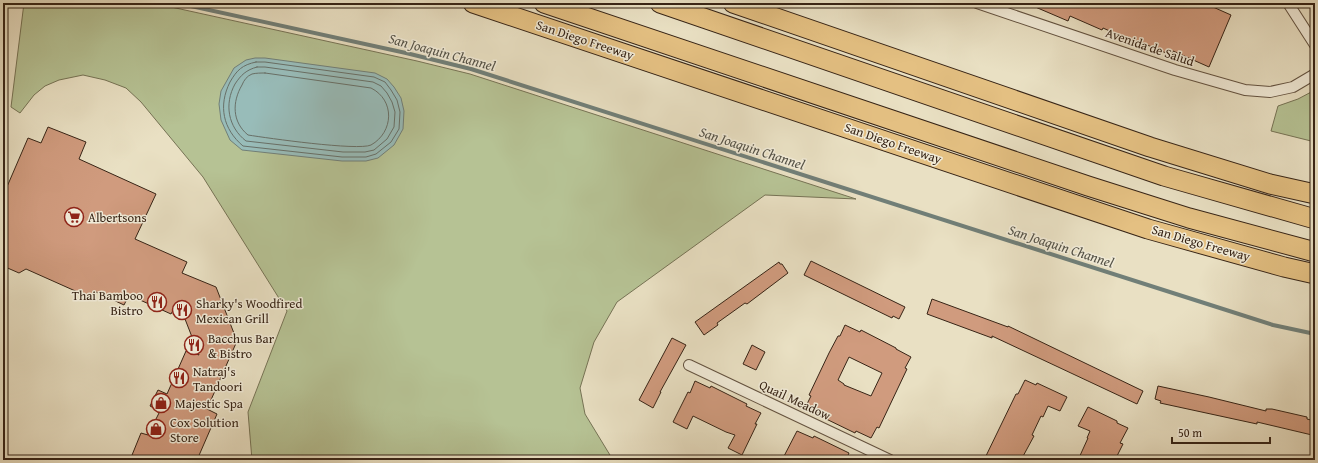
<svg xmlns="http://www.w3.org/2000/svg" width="1318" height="463" viewBox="0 0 1318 463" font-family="'Gentium Book Plus',serif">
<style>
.green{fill:#b6c294;stroke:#767355}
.water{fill:#98bcb9;stroke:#717f78}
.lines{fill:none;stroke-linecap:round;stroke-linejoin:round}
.shore{stroke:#687068;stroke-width:1}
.stream{stroke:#717f78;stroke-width:4}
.building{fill:#d09b7e;stroke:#372416;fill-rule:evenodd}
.street-casing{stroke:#645341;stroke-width:12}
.highway-casing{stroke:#372416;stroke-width:21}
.street{stroke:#f1ebd8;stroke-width:10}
.highway{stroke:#e4c082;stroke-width:19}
.labels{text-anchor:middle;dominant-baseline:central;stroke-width:3;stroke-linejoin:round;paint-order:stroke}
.street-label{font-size:13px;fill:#372416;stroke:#f1ebd8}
.poi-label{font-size:13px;fill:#372416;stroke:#f1ebd8;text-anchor:start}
.water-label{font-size:14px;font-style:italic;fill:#545247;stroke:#f1ebd8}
</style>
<rect width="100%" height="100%" fill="#e9e0c3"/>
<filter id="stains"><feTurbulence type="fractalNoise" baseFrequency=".005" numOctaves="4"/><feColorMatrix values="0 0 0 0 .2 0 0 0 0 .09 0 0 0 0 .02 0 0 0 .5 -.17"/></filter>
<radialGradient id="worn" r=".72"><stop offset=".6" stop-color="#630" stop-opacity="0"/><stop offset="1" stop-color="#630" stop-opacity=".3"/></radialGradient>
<g class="green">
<path d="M24,3H153L417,61L470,74L856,199L765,195L617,302L594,342L580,388L585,414L613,460H252L248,412L287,311L203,177L141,102L126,88L105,80L83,75L59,80L45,86L34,95L20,113L11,107Z"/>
<path d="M1315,90V142L1271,131L1278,106L1298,99Z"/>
</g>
<path class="water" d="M255,58H265L375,73L387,79L394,87L401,98L404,111L403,129L394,145L378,158L366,161H342L242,150L230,140L221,120L219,104L221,91L234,68L246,60Z"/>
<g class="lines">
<g class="shore">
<path d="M256,62H265L374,77L385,82L391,90L397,100L400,112L399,129L391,142L376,154L366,157H342L243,146C223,129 218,106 230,82C237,70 242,65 256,62Z"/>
<path d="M257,67H265L373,82L381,86L387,93L392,102L395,112L394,127L387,139L374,150L365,152H343L246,141C228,127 224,104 235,84C241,75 246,70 257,67Z"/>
<path d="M265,73L371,88C395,100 394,132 371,145C358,151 267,138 248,135C232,122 232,102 242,85C244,80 247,76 252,74C256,73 261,73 265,73Z"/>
</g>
<path class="stream" d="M177,3L406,53L471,69L1198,301L1273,325L1315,334"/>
</g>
<g class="building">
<path d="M1026,3H1204L1231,15L1209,67L1173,51L1171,55L1140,42L1139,44L1103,28L1102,30L1070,16L1068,21Z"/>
<path d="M48,127L86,142L79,159L156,194L135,239L187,262L182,273L216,287L237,341L207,409L217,414L197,460H130L141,433L148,435L160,411L150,406L158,390L167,394L186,351L199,355L178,301L171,314L129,295L124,305L94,291L91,298L26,269L19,273L3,266V196L28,138L41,143Z"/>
<path d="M811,261L905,307L899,319L893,316L892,318L804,275Z"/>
<path d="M779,262L780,264H782L788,273L747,304L745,303L717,323L718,325L704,335L695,322Z"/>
<path d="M932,299L1008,327V326L1143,391L1137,404L992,336V338L927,314Z"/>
<path d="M845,325L860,332L861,330L896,348V349L911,357L905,368L907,369L879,428L877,427L871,438L856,431L855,433L820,416L821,414L806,406L811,396L809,395L829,353L838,336H840ZM849,357L882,373L871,396L844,385V384L838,380Z"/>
<path d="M672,338L686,345L660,392H661L653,408L639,400Z"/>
<path d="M752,345L765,352L756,370L743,364Z"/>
<path d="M1025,380L1036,385L1037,383L1067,397L1060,411L1048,406L1043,417L1041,416L1032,435L1034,436L1021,460H984L1016,394H1018Z"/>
<path d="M695,381L710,388L711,386L747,404L746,406L761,413L755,424H757L742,455L728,448L735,435L726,432L693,416L687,429L673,422L688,392L690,393Z"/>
<path d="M1158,386L1209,397L1266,411V409H1272L1307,417V419L1315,421V434H1313L1312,435L1257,422V424L1160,403L1161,401L1155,399Z"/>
<path d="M1088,407L1117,421V423L1128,428L1120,443L1123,444L1115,460H1078L1088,438H1087L1090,431L1078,426Z"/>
<path d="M797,431L813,438L814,436L849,453L846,460H782Z"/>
</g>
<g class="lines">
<defs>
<g id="street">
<path d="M977,3L1175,70L1245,90L1270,92L1293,87L1315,74"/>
<path d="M1288,3L1315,45"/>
<path d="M689,365L890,460"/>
</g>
<g id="highway">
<path d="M473,3L1148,229L1284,267L1315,274"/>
<path d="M544,3L1088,186L1189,218L1315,252"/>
<path d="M660,3L1164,176L1315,219"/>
<path d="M733,3L1150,147L1270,184L1315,194"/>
</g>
</defs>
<use href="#street" class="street-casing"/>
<use href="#highway" class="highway-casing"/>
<use href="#street" class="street"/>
<use href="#highway" class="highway"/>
</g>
<defs>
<symbol id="supermarket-ring" viewBox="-11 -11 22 22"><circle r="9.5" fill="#f1ebd8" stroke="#8f2418" stroke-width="1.5"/><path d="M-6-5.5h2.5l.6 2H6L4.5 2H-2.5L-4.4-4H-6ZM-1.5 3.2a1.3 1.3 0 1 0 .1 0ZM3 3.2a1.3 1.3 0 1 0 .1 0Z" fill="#8f2418"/></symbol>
<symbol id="restaurant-ring" viewBox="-11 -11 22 22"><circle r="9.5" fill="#f1ebd8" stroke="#8f2418" stroke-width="1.5"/><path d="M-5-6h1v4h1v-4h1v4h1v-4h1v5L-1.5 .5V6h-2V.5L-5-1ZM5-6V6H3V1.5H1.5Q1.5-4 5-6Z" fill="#8f2418"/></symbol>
<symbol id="shop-ring" viewBox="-11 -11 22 22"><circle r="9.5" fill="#f1ebd8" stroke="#8f2418" stroke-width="1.5"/><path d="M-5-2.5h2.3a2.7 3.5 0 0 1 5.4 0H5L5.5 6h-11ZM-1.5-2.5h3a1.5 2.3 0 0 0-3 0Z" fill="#8f2418"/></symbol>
</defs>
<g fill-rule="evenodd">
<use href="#supermarket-ring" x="63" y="206" width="22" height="22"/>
<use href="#restaurant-ring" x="146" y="291" width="22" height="22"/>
<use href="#restaurant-ring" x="171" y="299" width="22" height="22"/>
<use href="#restaurant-ring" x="183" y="334" width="22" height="22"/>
<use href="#restaurant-ring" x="168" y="367" width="22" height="22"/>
<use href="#shop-ring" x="150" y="392" width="22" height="22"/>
<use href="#shop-ring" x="145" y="418" width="22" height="22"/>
</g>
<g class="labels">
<g class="street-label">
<text transform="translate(585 40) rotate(18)">San Diego Freeway</text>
<text transform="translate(1150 47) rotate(19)">Avenida de Salud</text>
<text transform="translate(893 143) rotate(19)">San Diego Freeway</text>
<text transform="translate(1201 243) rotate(16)">San Diego Freeway</text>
<text transform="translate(795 400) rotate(25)">Quail Meadow</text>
</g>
<g class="poi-label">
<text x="88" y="217">Albertsons</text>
<text x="143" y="295" text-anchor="end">Thai Bamboo<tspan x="143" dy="15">Bistro</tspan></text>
<text x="196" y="303">Sharky's Woodfired<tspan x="196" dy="15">Mexican Grill</tspan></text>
<text x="208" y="338">Bacchus Bar<tspan x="208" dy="15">&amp; Bistro</tspan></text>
<text x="193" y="371">Natraj's<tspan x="193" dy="15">Tandoori</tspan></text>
<text x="175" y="403">Majestic Spa</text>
<text x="170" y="422">Cox Solution<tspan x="170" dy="15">Store</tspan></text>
</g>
<g class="water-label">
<text transform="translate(442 52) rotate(15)">San Joaquin Channel</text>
<text transform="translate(752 148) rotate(18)">San Joaquin Channel</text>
<text transform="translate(1061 246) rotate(18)">San Joaquin Channel</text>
</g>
</g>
<rect width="1318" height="463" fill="none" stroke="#e9e0c3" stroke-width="16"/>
<rect x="4" y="4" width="1310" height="455" fill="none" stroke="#372416" stroke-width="2"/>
<rect x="8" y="8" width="1302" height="447" fill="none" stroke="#372416"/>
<path d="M1172 437v6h98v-6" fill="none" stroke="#372416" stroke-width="2"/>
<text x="1178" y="437" font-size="12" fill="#372416" stroke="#f1ebd8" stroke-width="3" paint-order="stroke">50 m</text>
<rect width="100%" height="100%" filter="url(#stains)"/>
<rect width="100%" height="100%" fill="url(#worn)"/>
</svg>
